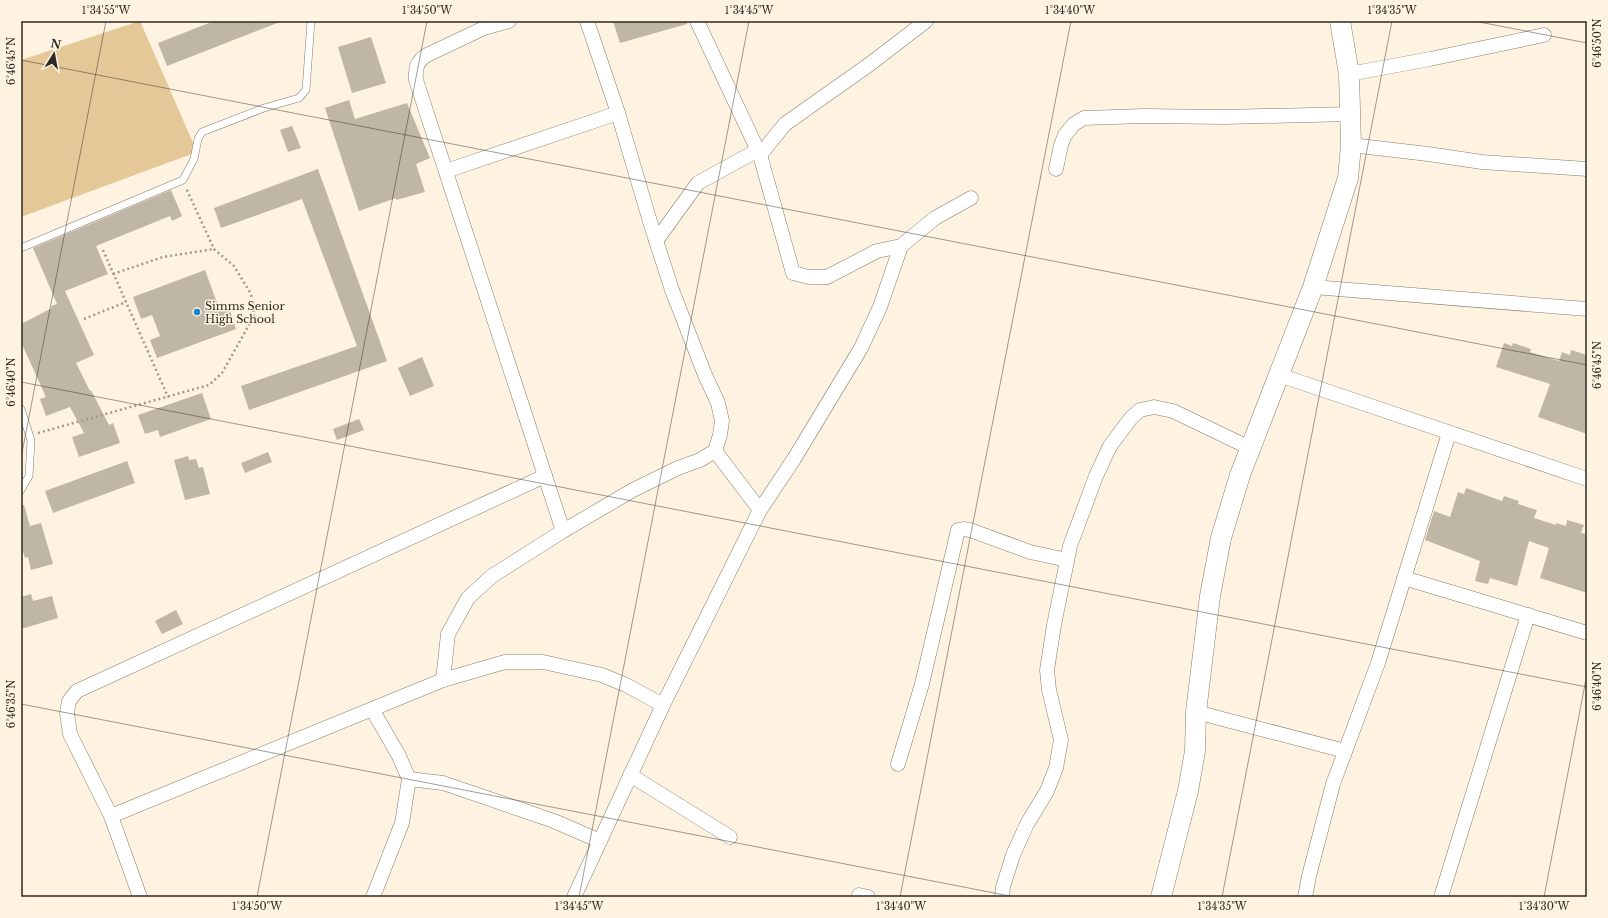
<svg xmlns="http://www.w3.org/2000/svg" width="1608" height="918" viewBox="0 0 1608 918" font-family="'Libre Baskerville',serif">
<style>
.green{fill:#e4c898}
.building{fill:#c0b6a5}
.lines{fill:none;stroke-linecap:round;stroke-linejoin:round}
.lane-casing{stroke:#867c6c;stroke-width:8}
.street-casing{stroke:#867c6c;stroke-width:15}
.secondary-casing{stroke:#867c6c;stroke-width:21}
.path{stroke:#a1998c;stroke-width:2.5;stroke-dasharray:2 3;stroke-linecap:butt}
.lane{stroke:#fff;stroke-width:7}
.street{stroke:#fff;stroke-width:14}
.secondary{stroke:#fff;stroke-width:20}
.ticks{fill:none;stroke:#2d2922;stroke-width:1;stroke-opacity:0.45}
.poi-dot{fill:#1a84ce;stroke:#fef3e1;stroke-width:1.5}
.labels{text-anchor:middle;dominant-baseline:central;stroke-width:3;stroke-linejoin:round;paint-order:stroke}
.poi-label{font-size:11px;fill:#2d2922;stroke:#fef3e1;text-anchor:start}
.neatline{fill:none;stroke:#2d2922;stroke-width:1.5}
.ticks-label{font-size:10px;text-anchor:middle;fill:#2d2922}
</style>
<rect width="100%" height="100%" fill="#fef3e1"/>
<path class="green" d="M140,21L197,152L21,217V60Z"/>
<g class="building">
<path d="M214,21H280V22L167,66L158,43Z"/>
<path d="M613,21H687V24L620,43Z"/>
<path d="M371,37L386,83L352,93L338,47Z"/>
<path d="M349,100L355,119L407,103L430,158L416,164L425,192L396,200V198L359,211L325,108Z"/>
<path d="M292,126L301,148L288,152L280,130Z"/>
<path d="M318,169L387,361L249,410L241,386L357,346L302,199L221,228L214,208Z"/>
<path d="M171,190L182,216L172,221L170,216L96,246L108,274L65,291L94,355L76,363L90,391L91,390L109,425L113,423L120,443L79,457L72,437L84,433L70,407L46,416L40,399L46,397L21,342V324L52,308L51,306L57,304L33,248Z"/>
<path d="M205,270L220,311L229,308L236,329L157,358L150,340L160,336L152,315L141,319L133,297Z"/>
<path d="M1504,343L1512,346L1513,343L1531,349L1530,352L1559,361L1562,352L1570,355L1571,350L1587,355V434L1538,417L1550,384L1496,367Z"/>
<path d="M422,357L434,386L410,396L398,368Z"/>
<path d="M202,393L211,419L160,437L158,430L145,434L138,415Z"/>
<path d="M359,419L364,430L337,440L333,429Z"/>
<path d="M268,452L272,462L245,473L241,463Z"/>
<path d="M188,456L189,460L196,459L199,468L203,467L210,494L185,500L174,460Z"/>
<path d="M127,461L135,483L53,513L45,491Z"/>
<path d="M1466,488L1502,501L1504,496L1519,501L1518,504L1537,510L1534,518L1556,525V523L1566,526L1567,520L1584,525L1581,533L1587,534V593L1540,578L1549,548L1529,541L1517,586L1490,578L1488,584L1475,581L1480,561L1425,540L1434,511L1450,517L1458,492L1464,494Z"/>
<path d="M21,505H24L30,526L41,523L53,564L31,570L28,557L25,558L21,546Z"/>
<path d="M31,594L33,601L52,596L58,618L21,629V597Z"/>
<path d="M176,610L183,624L162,634L155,621Z"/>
</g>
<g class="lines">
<defs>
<g id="lane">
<path d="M21,248L183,180L194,159L198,139L202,132L264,108L299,98L306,90L311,21"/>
<path d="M21,409L31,440L29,476L21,490"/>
</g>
<g id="street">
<path d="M509,21L484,28L427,55C417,61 415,68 416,80L563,531"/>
<path d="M587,21L618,113L651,225L672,290L705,375L718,403L722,421L720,435L715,451"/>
<path d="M697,21L760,155L793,273L809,277H827L877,251L901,246L935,218L971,198"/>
<path d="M1349,74L1430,59L1544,35"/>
<path d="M1351,145L1428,154L1482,162L1587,169"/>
<path d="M760,155L785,124L870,64L926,21"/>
<path d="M1056,169L1061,145L1065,135L1074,124L1084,118L1144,116L1224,117L1351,114"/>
<path d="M446,171L618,113"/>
<path d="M656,241L698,183L758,150"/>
<path d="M1313,287L1587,309"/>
<path d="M1279,375L1587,479"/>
<path d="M1404,578L1587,633"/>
<path d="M443,680L448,634L468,598L492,576L563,531L633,490L678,468L700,460L715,451L760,510"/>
<path d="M372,709L399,756L409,779L402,823L373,897"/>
<path d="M1196,712L1345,751"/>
<path d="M898,764L922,684L958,530L963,529L970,530L1030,552L1067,560"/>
<path d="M630,775L730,837"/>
<path d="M409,779L443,783L554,821L600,841"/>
<path d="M111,816L443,680L505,662H543L602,675L626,685L663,705"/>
<path d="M859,895L868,897"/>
<path d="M140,897L111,816L70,734L67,713L69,701L77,691L545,476"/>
<path d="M574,897L663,705L760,510L794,459L861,348L880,307L901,246"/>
<path d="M1002,897L1003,887L1013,855L1027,824L1047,791L1056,768L1061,740L1049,690L1047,670L1054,625L1070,546L1096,476L1110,446L1131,418L1140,410L1154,407L1173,411L1250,448"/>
<path d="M1305,897L1309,876L1333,784L1378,663L1449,433"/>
<path d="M1441,897L1528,615"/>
</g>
<path id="secondary" d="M1161,897L1188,791L1195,751L1196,712L1210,596L1221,538L1240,475L1313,287L1348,178L1351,145L1349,74L1340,21"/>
</defs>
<use href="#lane" class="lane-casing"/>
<use href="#street" class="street-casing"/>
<use href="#secondary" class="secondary-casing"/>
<g class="path">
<path d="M103,250L168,397"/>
<path d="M113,274L163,257L214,249"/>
<path d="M84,319L126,302"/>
<path d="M38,433L209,385L222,373L254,316L251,294L234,266L214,249L186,188"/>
</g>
<use href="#lane" class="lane"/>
<use href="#street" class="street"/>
<use href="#secondary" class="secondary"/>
</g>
<path class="ticks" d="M1474,21L1587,43M21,60L1587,365M21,382L1587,687M21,458L106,21M21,704L1015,897M257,897L427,21M579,897L749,21M900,897L1071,21M1222,897L1392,21M1544,897L1587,674"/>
<circle class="poi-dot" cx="197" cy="312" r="4"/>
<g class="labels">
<g class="poi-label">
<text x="205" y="306">Simms Senior<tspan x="205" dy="13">High School</tspan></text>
</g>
</g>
<rect width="1608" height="918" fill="none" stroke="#fef3e1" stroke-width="44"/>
<g transform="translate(54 54) rotate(11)" stroke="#fef3e1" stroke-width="3" paint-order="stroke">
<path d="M0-3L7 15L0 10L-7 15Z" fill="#2d2922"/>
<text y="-6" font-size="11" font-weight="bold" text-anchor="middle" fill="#2d2922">N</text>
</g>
<rect x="22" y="22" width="1564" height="874" class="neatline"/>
<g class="ticks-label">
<text x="106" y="14">1°34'55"W</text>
<text x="427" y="14">1°34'50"W</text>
<text x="749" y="14">1°34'45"W</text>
<text x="1070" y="14">1°34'40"W</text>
<text x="1392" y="14">1°34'35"W</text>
<text transform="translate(1597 43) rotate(-90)" y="4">6°46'50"N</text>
<text transform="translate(11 61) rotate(-90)" y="4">6°46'45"N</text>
<text transform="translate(1597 365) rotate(-90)" y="4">6°46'45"N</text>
<text transform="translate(11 382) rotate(-90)" y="4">6°46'40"N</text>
<text transform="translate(1597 686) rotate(-90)" y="4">6°46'40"N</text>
<text transform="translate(11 704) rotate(-90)" y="4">6°46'35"N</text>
<text x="257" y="910">1°34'50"W</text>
<text x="579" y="910">1°34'45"W</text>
<text x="901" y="910">1°34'40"W</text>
<text x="1222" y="910">1°34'35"W</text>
<text x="1544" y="910">1°34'30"W</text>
</g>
</svg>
